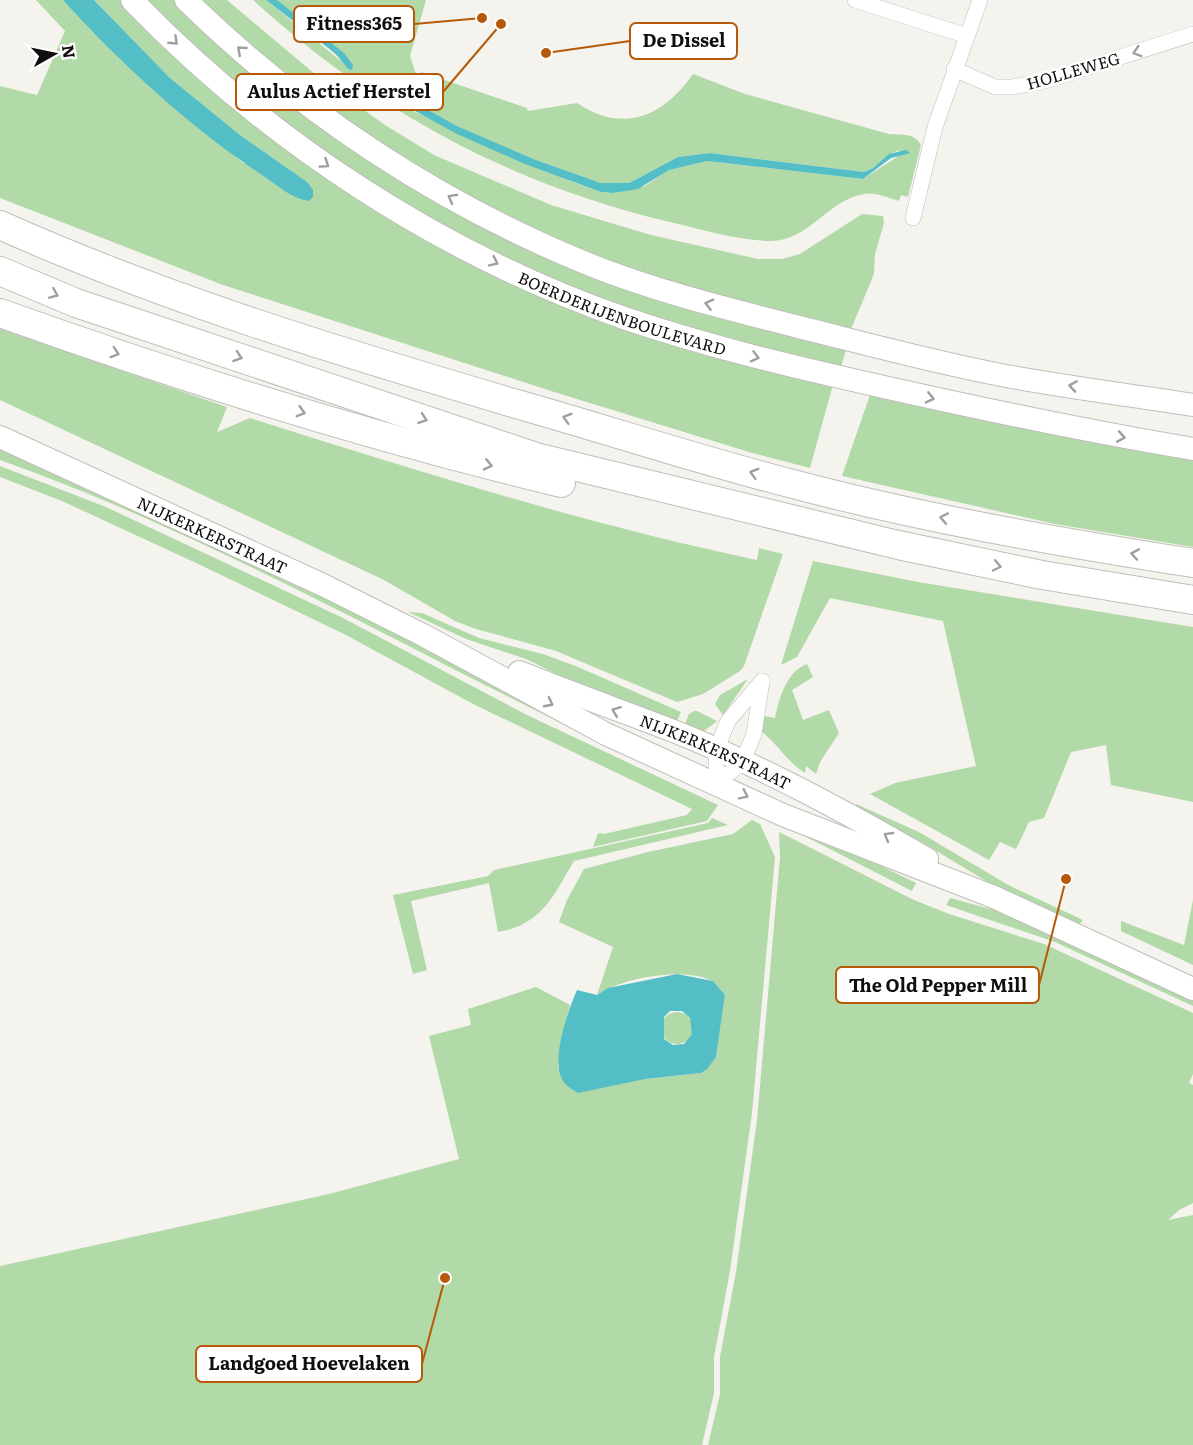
<svg xmlns="http://www.w3.org/2000/svg" width="1193" height="1445" viewBox="0 0 1193 1445" font-family="Literata,serif">
<style>
.green{fill:#b1daa8;fill-rule:evenodd}
.water{fill:#54bec7;fill-rule:evenodd}
.lines{fill:none;stroke-linecap:round;stroke-linejoin:round}
.minor-casing{stroke:#bfbeb9;stroke-width:16}
.secondary-casing{stroke:#bfbeb9;stroke-width:24}
.motorway-casing{stroke:#bfbeb9;stroke-width:30}
.minor{stroke:#fff;stroke-width:15}
.secondary{stroke:#fff;stroke-width:22}
.motorway{stroke:#fff;stroke-width:28}
.oneway{stroke:#9f9f9f}
.labels{text-anchor:middle;dominant-baseline:central;stroke-width:5;stroke-linejoin:round;paint-order:stroke}
.street-label{font-size:16px;fill:#100f0e;stroke:#fff}
.leader{fill:none;stroke:#b65908;stroke-width:2}
.callout-dot{fill:#b65908;stroke:#fff;stroke-width:2}
.callout{fill:#fff;stroke:#b65908;stroke-width:2}
.callout-label{font-size:18px;text-anchor:middle;font-weight:bold;fill:#100f0e}
</style>
<rect width="100%" height="100%" fill="#f5f3ee"/>
<g class="green">
<path d="M36,0H63L140,77L243,163L293,172L240,135L170,78L94,0H126L169,43L466,253L834,381L810,468L749,452L551,391L279,303L223,285L0,198V86L37,95L65,31Z"/>
<path d="M140,0H179L488,223L847,347L840,370L675,329L471,245L287,130Z"/>
<path d="M193,0H227L322,80L385,125L434,155L551,205L651,235L758,259H782L800,254L862,214L883,216L884,223L875,254L874,274L849,334L738,308L536,235L332,116Z"/>
<path d="M253,0H266L352,70L277,0H426L410,56L417,77L421,72L527,108L528,111L577,103C623,134 663,117 693,74L745,94L889,134C902,135 915,133 921,145L908,197L901,195L899,201C888,198 876,192 864,194C827,200 808,243 768,241C737,240 704,230 674,223C512,185 376,112 253,0ZM383,82L401,88L416,103L457,126L536,160L601,183H629L678,157L710,153L864,172C878,168 885,155 899,150L897,157L863,179L707,161L668,170L645,186L613,193L601,192L573,182L415,112Z"/>
<path d="M0,329L227,407L217,432L250,418C417,471 586,524 757,560L759,548L783,554L744,666L740,671L703,694L677,702L556,651L476,629L455,621L384,580L0,400Z"/>
<path d="M872,389L1193,452V547L1055,524L842,476Z"/>
<path d="M0,448L350,608L655,768C436,667 228,541 0,460Z"/>
<path d="M0,466L106,507L343,618L527,715L718,805L707,821L593,847L598,833L604,834L687,815L692,809L473,704L346,635L194,562L62,501L0,477Z"/>
<path d="M813,561L918,582L1193,627V802L1111,785L1106,745L1071,752L1044,818L1029,822L1016,849L1000,842L989,860L870,794L895,783L976,766L943,621L830,598L797,657L781,665Z"/>
<path d="M408,612L422,613L479,638L543,654L578,667L681,712L675,726L618,704L526,659L466,639Z"/>
<path d="M807,664L813,677L792,690L803,720L829,710L839,733L820,762L816,774L806,766L805,773C787,762 778,744 762,732L764,716L775,718C779,698 787,671 807,664Z"/>
<path d="M748,679L723,715L715,704L720,695Z"/>
<path d="M694,711H697L717,721L703,732L683,729L689,714Z"/>
<path d="M856,804L919,832L1010,886L1083,920L1079,925L986,881L920,841L854,809Z"/>
<path d="M712,818L728,825L574,861C553,896 543,924 498,932L489,883L411,901L427,970L413,974L393,895L488,876L494,870L708,823Z"/>
<path d="M752,820L760,824L775,857L752,1113L730,1271L714,1357V1393L702,1445H0V1266L329,1194L459,1159L429,1036L471,1025L468,1009L536,987L570,1005L562,1037L558,1068L645,1079L701,1073L716,1057L725,995C721,991 716,983 712,981C684,966 621,978 597,995L613,947L559,922L567,900L584,869L648,852L733,834Z"/>
<path d="M783,825L849,850L916,883L912,891Z"/>
<path d="M779,832L914,900L949,914L1044,944L1193,1013V1074L1189,1083L1193,1085V1203L1179,1210L1168,1220L1193,1215V1445H708L720,1394V1357L736,1272L757,1120L780,857Z"/>
<path d="M950,898L1002,912L1193,1000V1006L1055,942L946,905Z"/>
<path d="M1193,900V965L1121,931V921L1184,945Z"/>
<circle cx="677" cy="1028" r="16"/>
</g>
<g class="water">
<path d="M63,0H94L170,78L240,135L307,182L313,190V197L309,201C293,199 278,186 265,177C191,128 123,66 63,0Z"/>
<path d="M266,0H277L344,53L353,65L352,70L348,69L336,54Z"/>
<path d="M384,78L395,81L416,103L457,126L536,160L601,183H629L678,157L710,153L864,172L873,168L889,154L906,150L910,153L891,158L863,179L707,161L669,170L638,189L613,193L601,192L525,164L457,134L406,106L383,82Z"/>
<path d="M677,974L713,981L725,995L716,1057L707,1069L701,1073L645,1079L578,1093C573,1090 566,1086 563,1081C550,1060 568,1011 577,990L597,995L608,988ZM670,1011H682L690,1018L692,1034L684,1044L673,1045L664,1039V1017Z"/>
</g>
<g class="lines">
<defs>
<g id="minor">
<path d="M855,0L967,36"/>
<path d="M954,69L995,87H1012L1045,81L1193,34"/>
<path d="M913,218L935,127L980,0"/>
<path d="M717,782L742,763L754,734L762,681"/>
<path d="M717,782L716,751L728,721L762,681"/>
</g>
<g id="secondary">
<path id="s1" d="M132,0C268,141 439,253 624,318C706,346 790,366 875,385C981,409 1086,431 1193,449"/>
<path d="M186,0C300,112 440,204 588,264C655,291 725,308 795,326C863,343 932,362 1001,375C1064,387 1129,395 1193,405"/>
<path id="s2" d="M0,437L323,585L423,635L606,734L783,815L994,897L1193,989"/>
<path id="s3" d="M519,672C571,693 624,712 676,732C763,767 846,812 927,859"/>
</g>
<g id="motorway">
<path d="M0,225C165,299 340,352 513,403C605,429 696,459 789,483C921,518 1058,542 1193,563"/>
<path d="M0,271L76,303L536,457L898,545L1042,575L1193,600"/>
<path d="M0,313C184,379 371,437 561,483"/>
</g>
</defs>
<use href="#minor" class="minor-casing"/>
<use href="#secondary" class="secondary-casing"/>
<use href="#motorway" class="motorway-casing"/>
<use href="#minor" class="minor"/>
<use href="#secondary" class="secondary"/>
<use href="#motorway" class="motorway"/>
</g>
<defs><path id="oneway-chevron" d="M-2-3.5L2.5 0L-2 3.5" fill="none" stroke-width="1.6" stroke-linecap="round" stroke-linejoin="round" transform="scale(1.5)"/></defs>
<g class="oneway">
<use href="#oneway-chevron" transform="translate(174 41) rotate(43)"/>
<use href="#oneway-chevron" transform="translate(241 50) rotate(-139)"/>
<use href="#oneway-chevron" transform="translate(1137 52) rotate(163)"/>
<use href="#oneway-chevron" transform="translate(325 164) rotate(34)"/>
<use href="#oneway-chevron" transform="translate(452 198) rotate(-151)"/>
<use href="#oneway-chevron" transform="translate(494 262) rotate(26)"/>
<use href="#oneway-chevron" transform="translate(54 294) rotate(23)"/>
<use href="#oneway-chevron" transform="translate(709 304) rotate(-166)"/>
<use href="#oneway-chevron" transform="translate(115 353) rotate(18)"/>
<use href="#oneway-chevron" transform="translate(238 357) rotate(19)"/>
<use href="#oneway-chevron" transform="translate(755 357) rotate(14)"/>
<use href="#oneway-chevron" transform="translate(1073 386) rotate(-171)"/>
<use href="#oneway-chevron" transform="translate(930 398) rotate(13)"/>
<use href="#oneway-chevron" transform="translate(301 412) rotate(16)"/>
<use href="#oneway-chevron" transform="translate(567 418) rotate(-164)"/>
<use href="#oneway-chevron" transform="translate(423 419) rotate(19)"/>
<use href="#oneway-chevron" transform="translate(1121 437) rotate(10)"/>
<use href="#oneway-chevron" transform="translate(488 465) rotate(13)"/>
<use href="#oneway-chevron" transform="translate(754 473) rotate(-164)"/>
<use href="#oneway-chevron" transform="translate(944 518) rotate(-169)"/>
<use href="#oneway-chevron" transform="translate(1135 554) rotate(-170)"/>
<use href="#oneway-chevron" transform="translate(997 566) rotate(12)"/>
<use href="#oneway-chevron" transform="translate(549 703) rotate(28)"/>
<use href="#oneway-chevron" transform="translate(616 711) rotate(-159)"/>
<use href="#oneway-chevron" transform="translate(744 795) rotate(26)"/>
<use href="#oneway-chevron" transform="translate(888 836) rotate(-150)"/>
</g>
<g class="labels">
<g class="street-label">
<text transform="translate(1073 70) rotate(-16)">HOLLEWEG</text>
<text stroke="none"><textPath href="#s1" startOffset="588">BOERDERIJENBOULEVARD</textPath></text>
<text stroke="none"><textPath href="#s2" startOffset="234">NIJKERKERSTRAAT</textPath></text>
<text stroke="none"><textPath href="#s3" startOffset="212">NIJKERKERSTRAAT</textPath></text>
</g>
</g>
<path class="leader" d="M482 18L414 24M546 53L630 41M501 24L443 92M1066 879L1039 985M445 1278L422 1364"/>
<g class="callout-dot">
<circle cx="482" cy="18" r="6"/>
<circle cx="546" cy="53" r="6"/>
<circle cx="501" cy="24" r="6"/>
<circle cx="1066" cy="879" r="6"/>
<circle cx="445" cy="1278" r="6"/>
</g>
<g class="callout">
<rect x="294" y="6" width="120" height="36" rx="6"/>
<rect x="630" y="23" width="107" height="36" rx="6"/>
<rect x="236" y="74" width="207" height="36" rx="6"/>
<rect x="836" y="967" width="203" height="36" rx="6"/>
<rect x="196" y="1346" width="226" height="36" rx="6"/>
</g>
<g class="callout-label">
<text x="354" y="30">Fitness365</text>
<text x="684" y="47">De Dissel</text>
<text x="339" y="98">Aulus Actief Herstel</text>
<text x="938" y="992">The Old Pepper Mill</text>
<text x="309" y="1370">Landgoed Hoevelaken</text>
</g>
<g transform="translate(54 54) rotate(81)" stroke="#ffffff" stroke-width="4.5" paint-order="stroke">
<path d="M0-4.5L10 22L0 15L-10 22Z" fill="#100f0e"/>
<text y="-9" font-size="16" font-weight="bold" text-anchor="middle" fill="#100f0e">N</text>
</g>
</svg>
